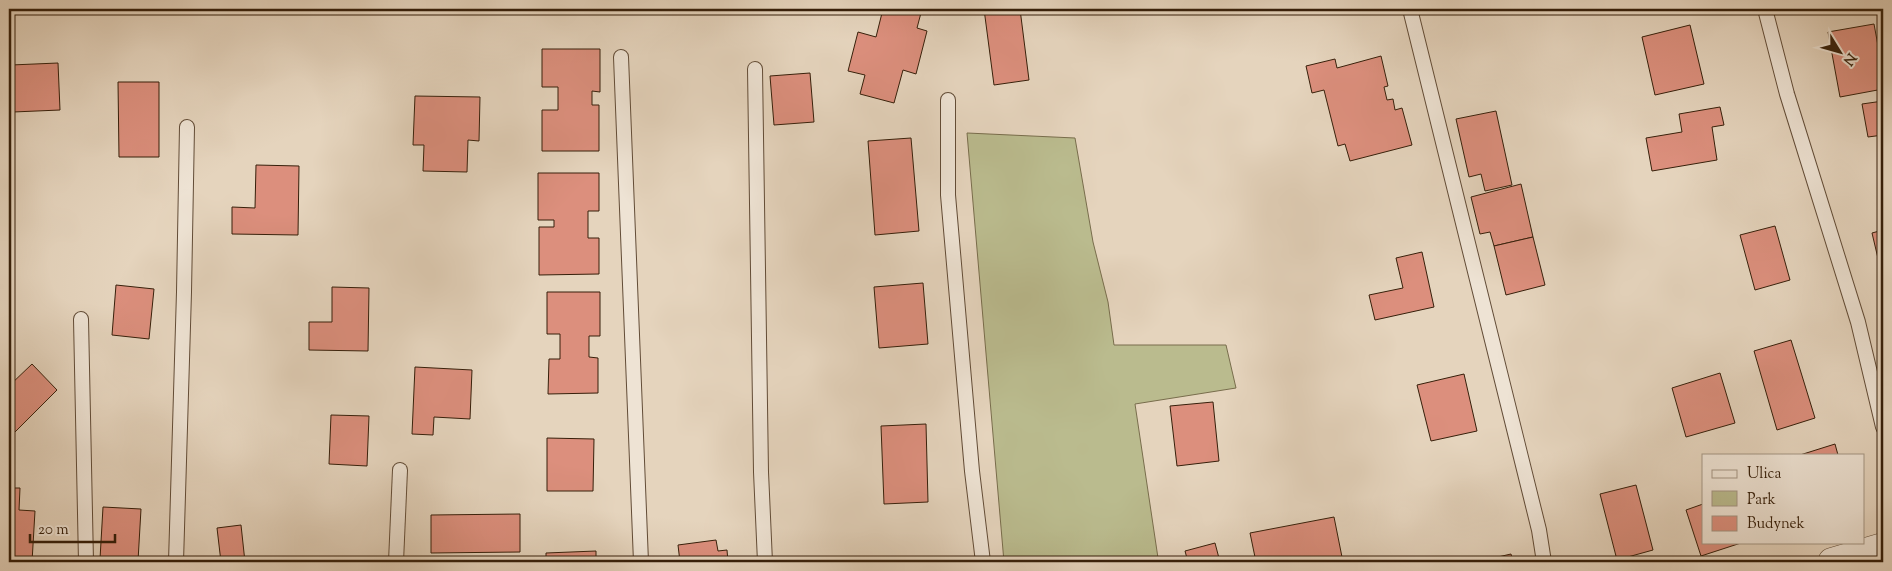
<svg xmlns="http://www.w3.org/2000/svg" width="1892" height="571" viewBox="0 0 1892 571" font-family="'Sorts Mill Goudy',serif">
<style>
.green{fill:#babb8e;stroke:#786d4c}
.building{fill:#dc8f7d;stroke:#361f0a}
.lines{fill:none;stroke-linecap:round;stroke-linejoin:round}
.service-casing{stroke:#624c37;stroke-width:16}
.tertiary-casing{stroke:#624c37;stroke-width:29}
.service{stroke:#eee3d4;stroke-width:14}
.tertiary{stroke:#eee3d4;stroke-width:28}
</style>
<rect width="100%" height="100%" fill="#e5d4bd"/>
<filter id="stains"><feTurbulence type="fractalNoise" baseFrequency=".004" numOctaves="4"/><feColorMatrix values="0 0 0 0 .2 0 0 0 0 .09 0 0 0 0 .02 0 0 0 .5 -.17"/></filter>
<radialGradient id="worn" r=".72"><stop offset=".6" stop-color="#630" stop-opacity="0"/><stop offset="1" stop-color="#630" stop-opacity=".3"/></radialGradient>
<path class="green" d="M967,133L1075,138L1093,242L1108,302L1114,345H1226L1236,388L1135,404L1158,558L1135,562H1004Z"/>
<g class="building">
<path d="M191,9H231V11L191,12Z"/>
<path d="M883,9H922L917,28L927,31L916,74L903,70L894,103L860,94L865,75L848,71L858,32L876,37Z"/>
<path d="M984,9H1020L1029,80L994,85Z"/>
<path d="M1874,24L1883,73V89L1840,97L1828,32Z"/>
<path d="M1690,25L1704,84L1655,95L1642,37Z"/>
<path d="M542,49H600V92L592,91V105H599V151H542V110H558V87H542Z"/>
<path d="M1381,56L1388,86L1384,87L1387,100L1393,99L1395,110L1402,108L1412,145L1350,161L1345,144L1338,146L1324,90L1312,93L1306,66L1335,59L1337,68Z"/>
<path d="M58,63L60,110L13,112L11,65Z"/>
<path d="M810,73L814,122L774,125L770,76Z"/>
<path d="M118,82H159V157H119Z"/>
<path d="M415,96L480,97L479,141L468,140L467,172L423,171L424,145H413Z"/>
<path d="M1883,101V135L1868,137L1862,104Z"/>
<path d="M1720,107L1724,125L1712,127L1717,160L1652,171L1646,138L1682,132L1679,114Z"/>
<path d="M1496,111L1512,185L1485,191L1481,174L1469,177L1456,119Z"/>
<path d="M911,138L919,231L875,235L868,141Z"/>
<path d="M256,165L299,166L298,235L232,234V207L255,208Z"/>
<path d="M538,173H599V211H588V238H599V274L539,275V227H554V220H538Z"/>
<path d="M1521,184L1533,237L1494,246L1490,232L1480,234L1471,197Z"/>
<path d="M1775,226L1790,280L1755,290L1740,235Z"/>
<path d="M1883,230V271H1881L1872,233Z"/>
<path d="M1533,237L1545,285L1506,295L1494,246Z"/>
<path d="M1422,252L1434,307L1375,320L1369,295L1403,288L1396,258Z"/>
<path d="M923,283L928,344L879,348L874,287Z"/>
<path d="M116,285L154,289L149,339L112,335Z"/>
<path d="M332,287L369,288L368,351L309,350V322H332Z"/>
<path d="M547,292H600V336H589V357L598,358V393L548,394L549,359H560V334H547Z"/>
<path d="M1791,340L1815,418L1777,430L1754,351Z"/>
<path d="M32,364L57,390L14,433L9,428V386Z"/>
<path d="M415,367L472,370L470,419L434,417L433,435L412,434Z"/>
<path d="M1720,373L1735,423L1686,437L1672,388Z"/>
<path d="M1464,374L1477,431L1431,441L1417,385Z"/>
<path d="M1213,402L1219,461L1177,466L1170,406Z"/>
<path d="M331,415L369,416L367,466L329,464Z"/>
<path d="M926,424L928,502L884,504L881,426Z"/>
<path d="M547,438L594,439L593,491H547Z"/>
<path d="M1835,444L1838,455H1800Z"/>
<path d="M1636,485L1653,550L1617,560L1600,494Z"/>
<path d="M9,488H20L19,510L35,511L32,562H9Z"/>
<path d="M1703,504V542H1744L1701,556L1686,510Z"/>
<path d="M103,507L141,509L138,561L100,559Z"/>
<path d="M520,514V552L431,553V515Z"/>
<path d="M1334,517L1343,562H1256L1250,533Z"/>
<path d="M241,525L245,562H221L217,528Z"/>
<path d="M716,540L718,551L727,550L728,562H680L678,545Z"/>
<path d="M1215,543L1220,562H1188L1185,551Z"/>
<path d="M596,551V562H546V553Z"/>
<path d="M1511,554L1513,562H1476Z"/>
</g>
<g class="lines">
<defs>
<g id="service">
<path d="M1410,9L1539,530L1544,562"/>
<path d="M1765,9L1787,94L1858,322L1883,427"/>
<path d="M621,57L641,562"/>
<path d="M755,69L761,472L765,562"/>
<path d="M948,100V195L972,471L983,562"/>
<path d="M81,319L86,562"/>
<path d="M176,562L184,292L187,127"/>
<path d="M396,562L400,470"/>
</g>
<path id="tertiary" d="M1832,562L1883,547"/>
</defs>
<use href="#service" class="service-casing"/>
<use href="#tertiary" class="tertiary-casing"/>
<use href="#service" class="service"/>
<use href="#tertiary" class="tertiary"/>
</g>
<rect width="1892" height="571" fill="none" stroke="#e5d4bd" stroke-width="30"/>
<rect x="10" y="10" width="1872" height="551" fill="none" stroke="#361f0a" stroke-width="2.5"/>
<rect x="15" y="15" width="1862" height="541" fill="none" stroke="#361f0a"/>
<rect x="1702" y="454" width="162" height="90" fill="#eee3d4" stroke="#a49583"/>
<rect x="1712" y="470" width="25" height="8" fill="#eee3d4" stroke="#a49583"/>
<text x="1747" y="478" font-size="15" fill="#361f0a">Ulica</text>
<rect x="1712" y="491" width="25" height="15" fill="#babb8e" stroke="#a49583"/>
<text x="1747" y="504" font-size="15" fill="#361f0a">Park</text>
<rect x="1712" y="516" width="25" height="15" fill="#dc8f7d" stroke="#a49583"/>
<text x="1747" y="528" font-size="15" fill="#361f0a">Budynek</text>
<g transform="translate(1840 52) rotate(127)" stroke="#eee3d4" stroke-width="4" paint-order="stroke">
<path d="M0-4L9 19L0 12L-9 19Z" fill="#361f0a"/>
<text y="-8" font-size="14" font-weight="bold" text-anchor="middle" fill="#361f0a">N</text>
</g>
<path d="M30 534v8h85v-8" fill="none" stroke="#361f0a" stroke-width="2.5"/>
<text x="38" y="534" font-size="15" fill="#361f0a" stroke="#eee3d4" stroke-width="4" paint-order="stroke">20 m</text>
<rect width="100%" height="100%" filter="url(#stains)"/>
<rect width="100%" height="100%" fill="url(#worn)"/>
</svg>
